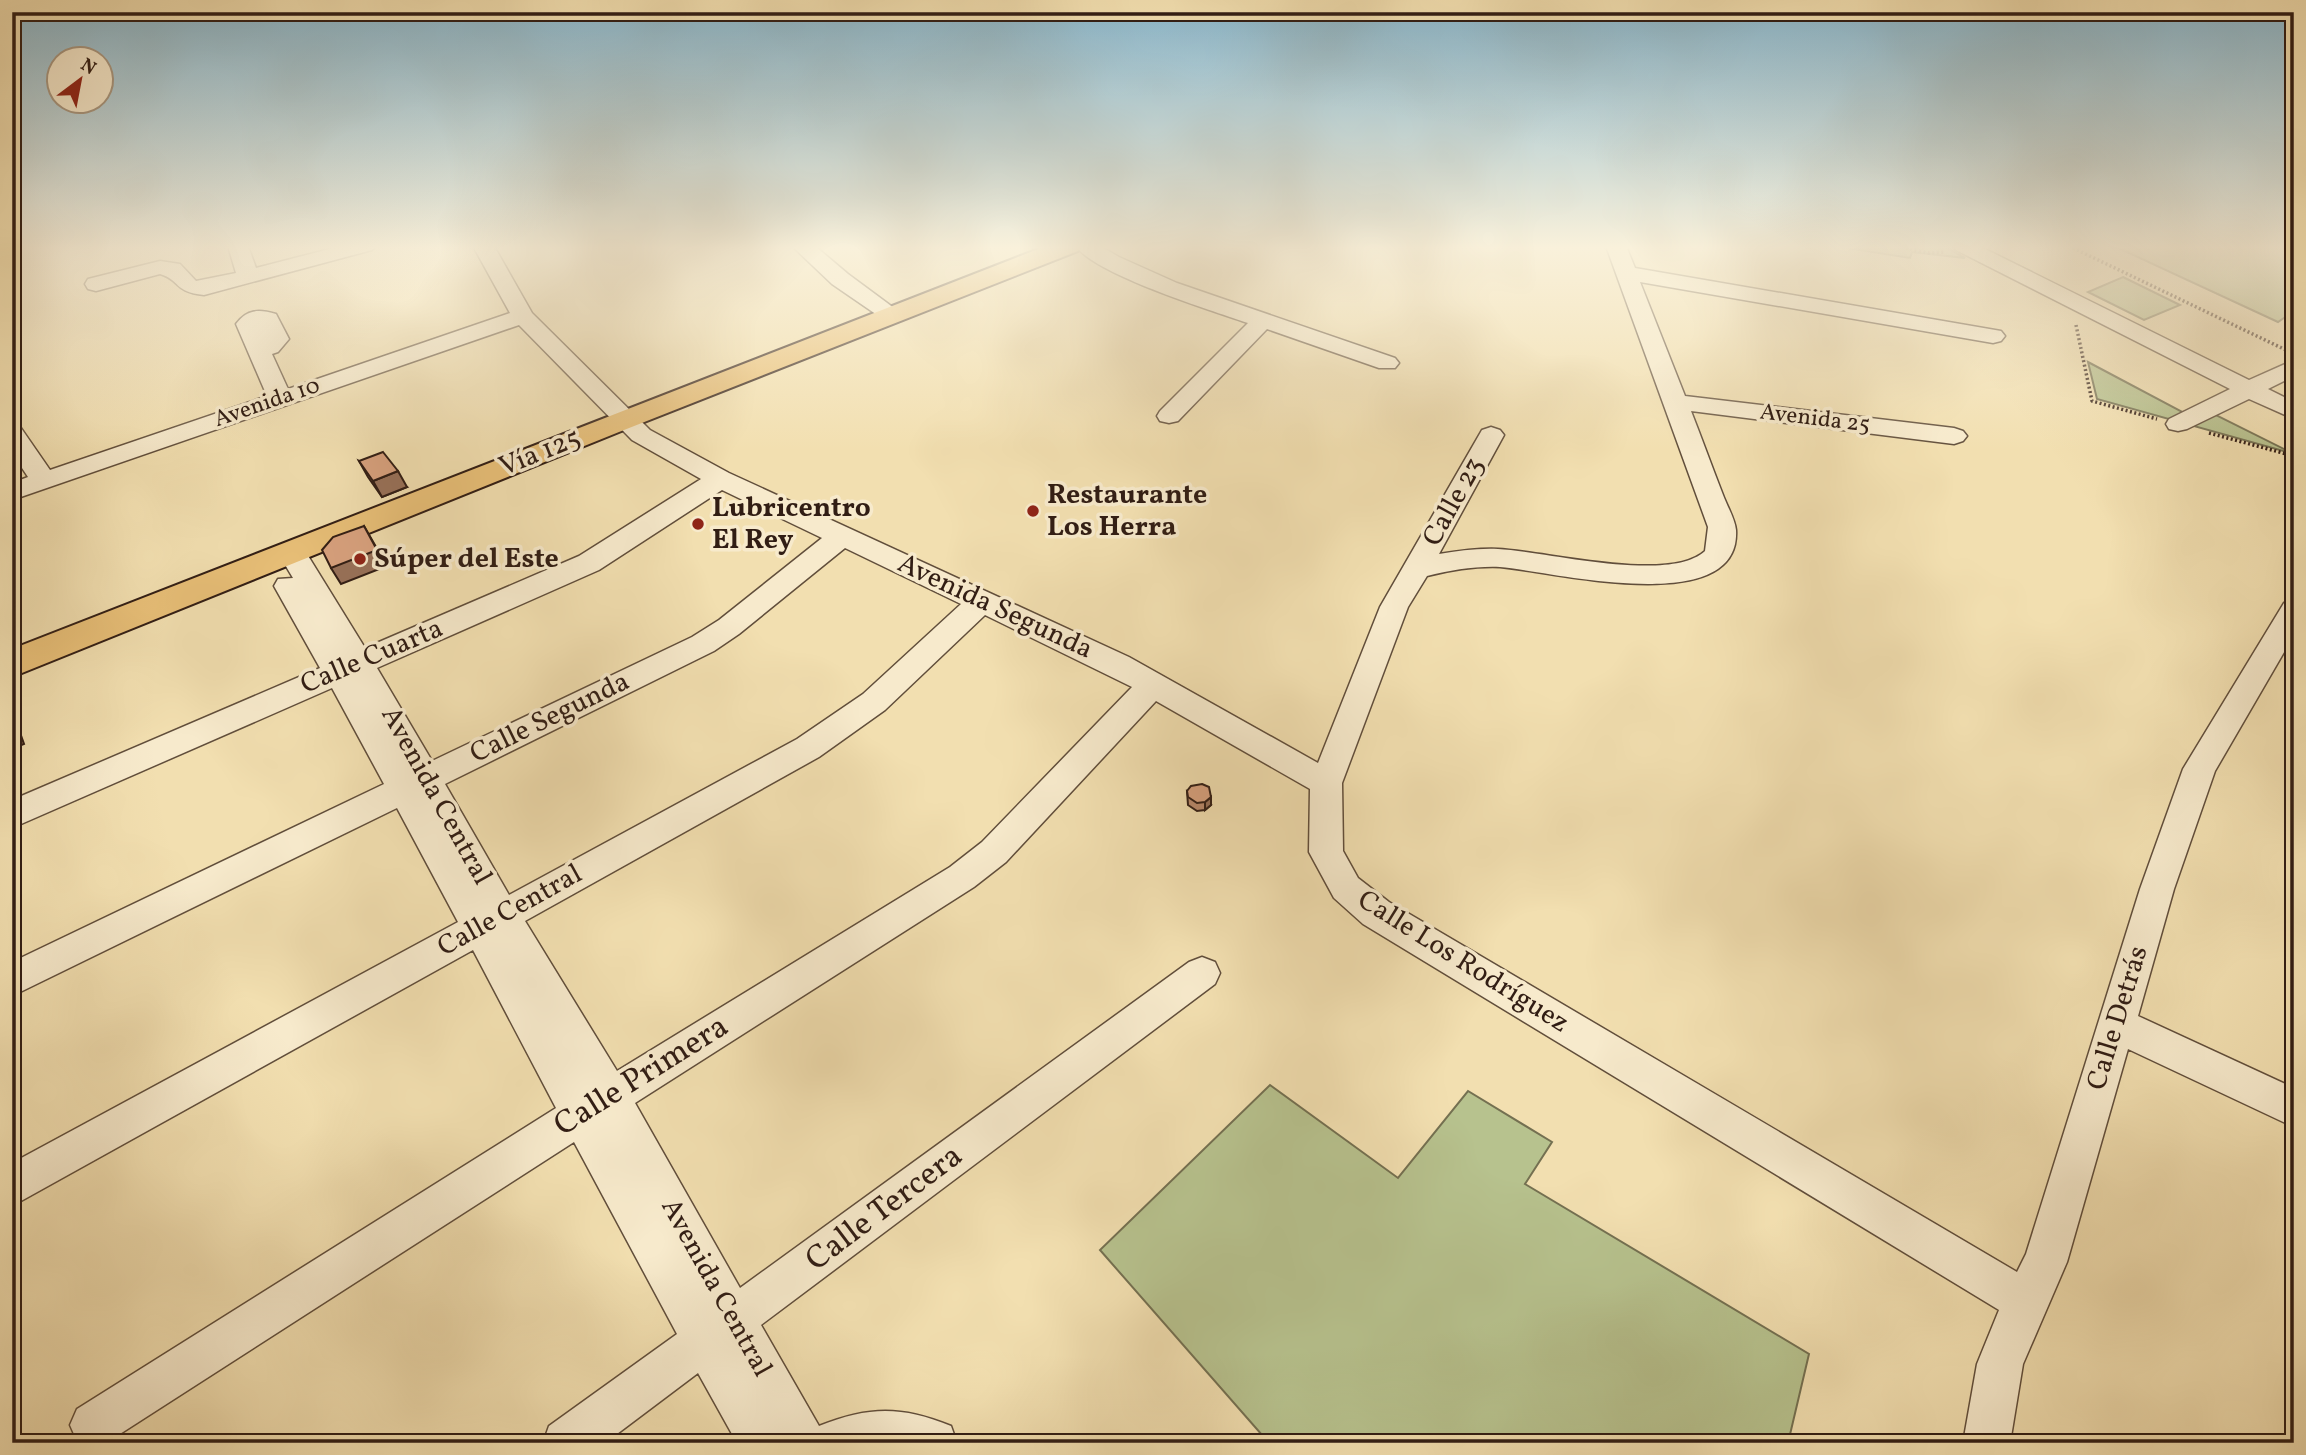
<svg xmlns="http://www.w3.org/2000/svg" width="2306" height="1455" viewBox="0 0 2306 1455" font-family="Vollkorn,serif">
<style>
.green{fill:#b7c28e;stroke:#747051;stroke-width:2}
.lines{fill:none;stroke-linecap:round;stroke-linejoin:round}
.minor-casing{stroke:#614e3b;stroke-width:3}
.major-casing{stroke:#311d14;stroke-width:4}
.path{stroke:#311d14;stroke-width:3.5;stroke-dasharray:2 2.5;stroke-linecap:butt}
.minor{fill:#f7eacc;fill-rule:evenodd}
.major{fill:#e9c078;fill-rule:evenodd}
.wall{fill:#bb8b6d;stroke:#311d14;stroke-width:2}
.shaded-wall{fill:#987159;stroke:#311d14;stroke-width:2}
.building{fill:#d9a27f;stroke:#311d14;stroke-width:2}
.poi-dot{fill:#8f2418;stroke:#f7eacc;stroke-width:2.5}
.labels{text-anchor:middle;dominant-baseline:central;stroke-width:7;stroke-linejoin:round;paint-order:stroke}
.far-street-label{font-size:23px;fill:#311d14;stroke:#f7eacc}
.street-label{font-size:28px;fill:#311d14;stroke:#f7eacc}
.poi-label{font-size:28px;font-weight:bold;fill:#311d14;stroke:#f7eacc;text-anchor:start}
.near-street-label{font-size:33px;fill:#311d14;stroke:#f7eacc}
</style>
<rect width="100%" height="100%" fill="#f2dfb0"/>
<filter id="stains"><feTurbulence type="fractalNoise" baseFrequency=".00286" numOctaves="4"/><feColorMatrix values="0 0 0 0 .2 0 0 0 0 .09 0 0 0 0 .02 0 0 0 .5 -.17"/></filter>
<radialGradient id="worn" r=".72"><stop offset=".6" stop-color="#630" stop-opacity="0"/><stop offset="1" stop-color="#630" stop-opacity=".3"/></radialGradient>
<g class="green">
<path d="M1835,246H1944L1965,258L1912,252L1910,258Z"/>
<path d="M2114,246H2294V311L2278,322Z"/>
<path d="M2123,277L2180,305L2144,320L2088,292Z"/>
<path d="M2088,362L2184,413L2198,406L2294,454L2097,399Z"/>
<path d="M1270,1085L1398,1178L1468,1091L1552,1142L1525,1184L1809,1354L1788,1443H1269L1100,1250Z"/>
</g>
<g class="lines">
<defs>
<g id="minor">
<path d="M228,246H248L256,268L341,246H376L372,250L204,295C173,292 181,280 160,274L96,291L88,289L85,284L88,279L160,261L180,264L196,281L236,273Z"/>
<path d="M473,246H494L532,313L650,430L729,473L1129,657L1318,763L1380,607L1482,430L1491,427L1500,430L1504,435L1439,554C1458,551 1478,548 1498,549C1545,551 1669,584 1705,551L1708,527L1606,246H1626L1635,268L2001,331L2005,336L2001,341L1993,343L1640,282L1685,396L1954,428L1963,431L1967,436L1963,441L1954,444L1691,411C1702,439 1712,467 1723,495C1727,506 1735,519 1736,530C1741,620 1549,571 1500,567C1476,566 1451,570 1427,576L1408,607L1342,783L1343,851L1358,878L1389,902L2017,1272L2026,1254L2140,889L2183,769L2284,603L2294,600V635L2215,771L2174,889L2138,1016L2294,1088V1127L2128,1049L2067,1262L2023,1364L2010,1443H1963L1977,1364L1999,1310L1363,924L1334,898L1309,852L1310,789L1156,701L1006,862L974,887L635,1103L740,1288L1189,962L1202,957L1215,962L1220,973L1215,984L761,1325L819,1426C869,1406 902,1406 951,1426L957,1443H737L698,1373L605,1443H543L549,1426L677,1334L574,1142L109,1441H77L70,1425L77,1409L556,1108L473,950L12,1206V1163L458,922L397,808L12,996V962L384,784L332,688L12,828V800L320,668L274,586L278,579L293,578L278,553L282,546L292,544L302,546L365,648L579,556L701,479L632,440L519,325L12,500V483L28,477L12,453V425L21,428L50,470L267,396L236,324C247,309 259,309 276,314L289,339L278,352L272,354L288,389L510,313ZM722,490L822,538L719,620L692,637L432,761L377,668L599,570ZM845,548L961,604L863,694L797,739L509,895L445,784L714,651L739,634ZM985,615L1132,687L982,842L950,867L617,1071L525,921L819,757L885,710Z"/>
<path d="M792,246H815L848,274L902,314L899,319H883L832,284Z"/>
<path d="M1076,246H1100L1119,257L1177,283L1395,358L1399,363L1395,368H1379L1267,329L1178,421L1169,423L1160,421L1157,416L1160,411L1248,323C1213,311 1094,274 1076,246Z"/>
<path d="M1953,246H1979L2249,380L2294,360V376L2268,389L2294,402V419L2249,399L2187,429L2178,431L2169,429L2166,424L2169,419L2230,389L1956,250Z"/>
</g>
<path id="major" d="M1046,246H1082L1078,251L619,432L12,677V649Z"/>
</defs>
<use href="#minor" class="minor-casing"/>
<use href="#major" class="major-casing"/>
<g class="path">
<path d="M1897,246L1929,253L1945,252"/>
<path d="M2069,246L2286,350"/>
<path d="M2076,325L2092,401L2157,419"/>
<path d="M2209,433L2294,456"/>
</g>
<use href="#minor" class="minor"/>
<use href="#major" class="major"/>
</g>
<g class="wall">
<path d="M359,461L407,487L382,497L368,477Z"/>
<path d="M1187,791L1211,805L1205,810L1197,811L1188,805Z"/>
</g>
<g class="shaded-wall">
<path d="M398,471L407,487L382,497L373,481Z"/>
<path d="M364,526L387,566L341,584L331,568Z"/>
<path d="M12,710L24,744L12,749Z"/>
<path d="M1211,797V805L1205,810V802Z"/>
</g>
<g class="building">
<path d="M383,452L398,471L373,481L359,461Z"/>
<path d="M364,526L377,550L331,568L322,550L333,537Z"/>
<path d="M1202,784L1209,787L1211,797L1205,802L1197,803L1188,797L1187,791L1191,786Z"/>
</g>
<linearGradient id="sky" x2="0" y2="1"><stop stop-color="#89b8cf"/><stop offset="0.55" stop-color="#f9f1db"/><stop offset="1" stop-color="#f9f1db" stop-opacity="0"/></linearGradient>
<rect width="2306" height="450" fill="url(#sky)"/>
<g class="poi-dot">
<circle cx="1033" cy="511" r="7"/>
<circle cx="698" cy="524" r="7"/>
<circle cx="360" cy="559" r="7"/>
</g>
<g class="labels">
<g class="far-street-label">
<text transform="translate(267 403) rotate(-19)">Avenida 10</text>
<text transform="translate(1815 419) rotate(7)">Avenida 25</text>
</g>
<g class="street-label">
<text transform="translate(540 453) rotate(-22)">Vía 125</text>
<text transform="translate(1454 502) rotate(-61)">Calle 23</text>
<text transform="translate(995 607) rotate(25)">Avenida Segunda</text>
<text transform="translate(372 657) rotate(-23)">Calle Cuarta</text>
<text transform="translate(550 718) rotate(-26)">Calle Segunda</text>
<text transform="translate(436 796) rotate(61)">Avenida Central</text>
<text transform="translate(510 911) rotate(-29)">Calle Central</text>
<text transform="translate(1463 962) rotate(32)">Calle Los Rodríguez</text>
<text transform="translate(2118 1018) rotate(-73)">Calle Detrás</text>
<text transform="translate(716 1288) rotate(61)">Avenida Central</text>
</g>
<g class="poi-label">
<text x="1047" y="495">Restaurante<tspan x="1047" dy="32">Los Herra</tspan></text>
<text x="712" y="508">Lubricentro<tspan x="712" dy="32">El Rey</tspan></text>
<text x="374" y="559">Súper del Este</text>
</g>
<g class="near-street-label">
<text transform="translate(642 1077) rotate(-32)">Calle Primera</text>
<text transform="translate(885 1209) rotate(-37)">Calle Tercera</text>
</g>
</g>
<rect width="2306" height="1455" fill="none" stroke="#f2dfb0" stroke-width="42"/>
<rect x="14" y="14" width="2278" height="1427" fill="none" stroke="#311d14" stroke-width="3.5"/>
<rect x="21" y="21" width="2264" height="1413" fill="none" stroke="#311d14" stroke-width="2"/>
<g transform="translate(80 80) rotate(32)"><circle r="33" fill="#f7eacc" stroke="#a89882" stroke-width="2"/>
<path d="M0-5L12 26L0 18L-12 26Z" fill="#8f2418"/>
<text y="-10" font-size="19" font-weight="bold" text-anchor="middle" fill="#311d14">N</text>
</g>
<rect width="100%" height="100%" filter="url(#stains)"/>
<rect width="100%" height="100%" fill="url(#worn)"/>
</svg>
